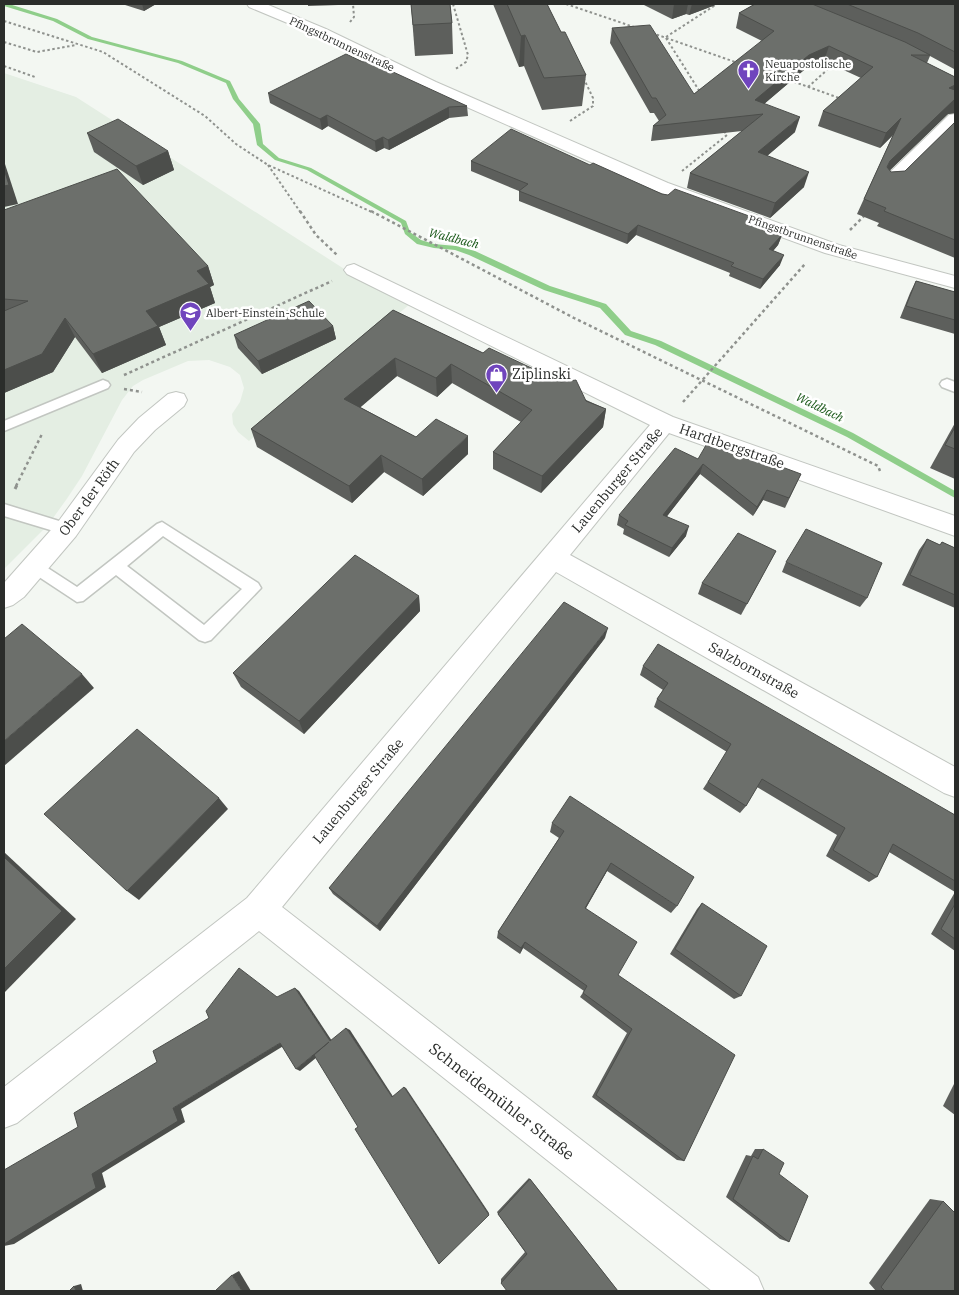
<svg xmlns="http://www.w3.org/2000/svg" width="959" height="1295" viewBox="0 0 959 1295" font-family="'IBM Plex Serif',serif">
<style>
.built{fill:#e4eee3}
.lines{fill:none;stroke-linecap:round;stroke-linejoin:round}
.stream{fill:#8fce8a;fill-rule:evenodd}
.service-casing{stroke:#c2c6c1;stroke-width:3}
.minor-casing{stroke:#c2c6c1;stroke-width:2}
.path-far2{stroke:#8f928e;stroke-width:2;stroke-dasharray:2.5 2.5;stroke-linecap:butt}
.path-far1{stroke:#8f928e;stroke-width:2.5;stroke-dasharray:3 3;stroke-linecap:butt}
.path{stroke:#8f928e;stroke-width:3;stroke-dasharray:4 4;stroke-linecap:butt}
.service{fill:#fff;fill-rule:evenodd}
.minor{fill:#fff;fill-rule:evenodd}
.wall{fill:#5d5f5c}
.shaded-wall{fill:#4c4e4b}
.building{fill:#6c6f6b;stroke:#4c4e4b}
.labels{text-anchor:middle;dominant-baseline:central;stroke-width:5;stroke-linejoin:round;paint-order:stroke}
.far-street-label{font-size:11px;fill:#2b2d2b;stroke:#fff}
.far-poi-label{font-size:11px;fill:#2b2d2b;stroke:#fff;text-anchor:start}
.far-water-label{font-size:12px;font-style:italic;fill:#185717;stroke:#fff}
.poi-label{font-size:14px;fill:#2b2d2b;stroke:#fff;text-anchor:start}
.street-label{font-size:14px;fill:#2b2d2b;stroke:#fff}
.near-street-label{font-size:16px;fill:#2b2d2b;stroke:#fff}
</style>
<rect width="100%" height="100%" fill="#f3f7f2"/>
<path class="built" d="M4,73L76,97L349,272L410,304L249,441L238,432L233,424L232,414L240,402L244,388L240,375L230,367L209,360L188,361L143,380L133,386L122,400L82,476L66,500L48,525L4,569Z"/>
<g class="lines">
<path class="stream" d="M4,4H9L57,19L92,37L182,61L230,81L239,99L260,124L263,144L279,158L311,168L406,221L410,232L421,240L434,244L456,246L475,251L550,286L606,304L631,331L661,341L853,433L955,491V498L847,437L655,345L625,335L600,308L544,290L469,255L455,250L434,248L417,244L405,234L401,223L307,170L275,160L257,145L253,124L233,99L226,83L178,63L88,39L53,21L4,6Z"/>
<defs>
<g id="service">
<path d="M947,379L955,382V392L942,387L940,384L942,381Z"/>
<path d="M103,380L108,382L110,385L108,388L4,431V421Z"/>
<path d="M4,504L72,525L74,529L72,533L67,535L4,516Z"/>
<path d="M162,522L258,583L261,588L211,640L205,642L199,640L116,575L83,601L77,602L30,571L27,567L30,563L35,561L40,563L77,587L157,524ZM163,536L242,589L204,625L127,566Z"/>
</g>
<g id="minor">
<path d="M247,4H266L326,29L436,82L668,183L839,245L955,276V288L825,253L656,191L424,88L316,35L249,7Z"/>
<path d="M955,114V128L897,185L891,186L885,185L882,181L885,177L949,115Z"/>
<path d="M354,264L673,417L955,516V536L669,433L570,555L955,767V797L944,793L556,572L282,907L758,1277L764,1291H712L259,931L17,1123L4,1128V1087L247,898L650,425L347,274L344,270L347,266Z"/>
<path d="M176,392L184,394L187,400L184,406L155,430L134,452L76,536L24,597L13,605L4,608V583L58,522L118,440L139,418L168,394Z"/>
</g>
</defs>
<use href="#service" class="service-casing"/>
<use href="#minor" class="minor-casing"/>
<g class="path-far2">
<path d="M453,4L468,55L466,62L454,70"/>
<path d="M566,4L634,27"/>
<path d="M4,21L103,52L205,116L236,144L268,165L374,213"/>
<path d="M350,22L354,17L353,4"/>
<path d="M652,33L738,63"/>
<path d="M666,37L717,4"/>
<path d="M666,38L700,92"/>
<path d="M4,42L37,52L76,45"/>
<path d="M4,66L35,77"/>
<path d="M789,80L842,99"/>
<path d="M808,87L836,62"/>
<path d="M570,121L593,106V98L584,79"/>
<path d="M268,165L301,213"/>
<path d="M682,171L727,135L723,130"/>
</g>
<g class="path-far1">
<path d="M300,211L316,235L337,255"/>
<path d="M371,211L574,318L878,466L880,471"/>
<path d="M850,230L865,215"/>
<path d="M124,375L332,281"/>
<path d="M124,389L142,392"/>
<path d="M683,402L805,264"/>
<path d="M16,486L42,434"/>
</g>
<path class="path" d="M15,489L17,485"/>
<use href="#service" class="service"/>
<use href="#minor" class="minor"/>
</g>
<g class="wall">
<path d="M122,4H156L144,11Z"/>
<path d="M308,4H338V5L308,6Z"/>
<path d="M411,4H450L452,23L453,54L415,56Z"/>
<path d="M493,4H547L561,32L586,75L582,106L542,110L524,66L519,67Z"/>
<path d="M642,4H718L689,15L686,14L672,19Z"/>
<path d="M755,4H955V69H954L930,56L927,63L955,77V113L948,114L890,170L891,172L905,171L955,122V258L877,226L879,223L857,214L893,135L880,148L818,126L823,111L861,78L824,61L804,70L764,104L795,132L767,156L804,187L770,218L687,188L690,173L742,131L651,141L653,126L659,121L654,113H650L610,43L612,28L694,94L762,41L736,28L739,13Z"/>
<path d="M363,62L467,106L468,116L449,118L389,150L384,148L376,152L328,126L322,130L270,103L268,93Z"/>
<path d="M87,133L168,151L174,170L143,185L94,152Z"/>
<path d="M471,161L590,165L662,194L760,220L759,226L782,235L778,245L773,251L780,265L760,289L729,276L730,273L636,235L627,244L519,201V191L471,171Z"/>
<path d="M4,210L208,266L214,285L210,287L215,303L159,327L166,345L102,373L75,337L53,372L4,393Z"/>
<path d="M916,281L955,292V334L900,318L910,293Z"/>
<path d="M393,310L483,353L606,409L603,427L541,493L493,469V452L521,422L452,383L437,397L397,376L360,407L416,437L468,454L423,496L384,472L352,503L257,447L251,429Z"/>
<path d="M333,326L336,339L262,374L238,348L234,335Z"/>
<path d="M955,423V479L930,468Z"/>
<path d="M698,459L801,474L785,508L763,500L753,516L700,474L667,516L686,536L669,557L623,534L624,529L617,525L619,515Z"/>
<path d="M927,539L940,545L942,542L955,548V608L902,585L919,550Z"/>
<path d="M776,551L741,615L698,594L702,583Z"/>
<path d="M786,562L867,598L860,607L782,572Z"/>
<path d="M419,596L420,611L304,734L241,687L233,673Z"/>
<path d="M605,638L380,931L333,894L329,888Z"/>
<path d="M643,666L955,815V951L931,934L955,892L889,852L877,877L869,882L826,856L837,835L757,787L746,806L740,813L703,789L727,752L654,707L657,699L663,690L640,675Z"/>
<path d="M552,823L677,906L671,913L607,871L586,908L618,975L684,1161L677,1160L592,1097L627,1033L580,997L584,991L523,948L520,954L497,938L498,932L559,838L550,832Z"/>
<path d="M702,903L741,996L734,999L670,954L697,909Z"/>
<path d="M955,1082V1115L943,1106Z"/>
<path d="M755,1149H763L779,1174L789,1242L780,1239L726,1197L746,1155L751,1156Z"/>
<path d="M529,1178L530,1179L618,1291L501,1283V1279L525,1252L498,1214L497,1212Z"/>
<path d="M930,1199L943,1201L955,1291H876L869,1283Z"/>
</g>
<g class="shaded-wall">
<path d="M142,4H156L144,11Z"/>
<path d="M674,4H688L686,14L672,19Z"/>
<path d="M692,4H718L689,15Z"/>
<path d="M525,35L524,66L519,67L521,36Z"/>
<path d="M829,46L824,61L804,70L751,115L755,100L809,55Z"/>
<path d="M955,85V94L949,88Z"/>
<path d="M954,99H955V113L948,114L884,176L890,161Z"/>
<path d="M449,107V118L389,150L388,140Z"/>
<path d="M327,115L328,126L322,130L320,119Z"/>
<path d="M800,117L795,132L754,167L758,152Z"/>
<path d="M901,118L895,133L880,148L886,133Z"/>
<path d="M383,137L384,148L376,152L375,141Z"/>
<path d="M168,151L174,170L143,185L136,166Z"/>
<path d="M4,161L18,204L4,207Z"/>
<path d="M809,172L804,187L770,218L775,203Z"/>
<path d="M638,225L636,235L627,244L628,234Z"/>
<path d="M782,235L778,245L766,259L769,249Z"/>
<path d="M784,255L780,265L760,289L763,279Z"/>
<path d="M208,266L214,285L210,287L215,303L159,327L166,345L102,373L93,354L197,271Z"/>
<path d="M65,318L75,337L53,372L4,393V370Z"/>
<path d="M333,326L336,339L262,374L258,361Z"/>
<path d="M395,358L397,376L348,418L344,399Z"/>
<path d="M451,364L452,383L437,397L436,378Z"/>
<path d="M606,409L603,427L541,493L542,476Z"/>
<path d="M468,436V454L423,496L422,479Z"/>
<path d="M381,455L384,472L352,503L349,486Z"/>
<path d="M703,464L700,474L661,524L663,515Z"/>
<path d="M767,490L763,500L753,516L757,507Z"/>
<path d="M689,526L686,536L669,557L672,548Z"/>
<path d="M419,596L420,611L304,734L299,721Z"/>
<path d="M608,628L605,638L380,931L377,926Z"/>
<path d="M82,674L94,688L4,766V741Z"/>
<path d="M219,798L228,809L139,900L127,891Z"/>
<path d="M4,852L76,919L4,993Z"/>
<path d="M611,863L607,871L582,915L585,908Z"/>
<path d="M525,942L523,948L520,954L521,948Z"/>
<path d="M295,988L299,991L334,1044L330,1041Z"/>
<path d="M346,1028L350,1030L394,1098L392,1097Z"/>
<path d="M329,1042L333,1044L300,1071L296,1069Z"/>
<path d="M280,1043L285,1045L181,1109L185,1122L102,1173L106,1187L14,1244L4,1246V1244L173,1108Z"/>
<path d="M404,1087L406,1088L489,1213V1215Z"/>
<path d="M239,1271L251,1291H242L232,1275Z"/>
<path d="M81,1284L83,1291H76L74,1286Z"/>
</g>
<g class="building">
<path d="M411,4H450L452,23L413,25Z"/>
<path d="M507,4H547L561,32H565L586,75L544,78L525,35L521,36Z"/>
<path d="M755,4H812L905,42L930,55H911L955,77V85L949,88L955,90V99L890,161L887,167L891,172L905,171L955,122V240L884,211L886,208L864,199L901,118L886,133L823,111L873,67L829,46L809,55L755,100L800,117L758,152L809,172L775,203L690,173L763,114L653,126L666,115L656,98H652L612,28L650,25L694,94L774,31L739,13Z"/>
<path d="M847,4H955V52L918,33Z"/>
<path d="M346,54L363,62L367,60L467,106L449,107L388,140L383,137L375,141L327,115L320,119L268,93Z"/>
<path d="M118,119L168,151L136,166L87,133Z"/>
<path d="M511,129L590,165L593,163L662,194L668,195L675,189L760,220L755,225L782,235L769,249L784,255L763,279L731,266L734,263L638,225L628,234L519,191L528,184L471,161Z"/>
<path d="M4,169L9,185L4,186Z"/>
<path d="M117,169L208,266L197,271L209,284L146,311L158,326L93,354L65,318L42,354L4,370V311L28,301L4,299V210Z"/>
<path d="M916,281L955,292V320L906,306Z"/>
<path d="M309,301L333,326L258,361L234,335Z"/>
<path d="M393,310L483,353L489,348L561,382L576,380L586,401L606,409L542,476L493,452L532,410L451,364L436,378L395,358L344,399L416,437L436,419L468,436L422,479L381,455L349,486L251,429Z"/>
<path d="M955,427V449L945,445Z"/>
<path d="M709,440L801,474L789,498L767,490L757,507L703,464L663,515L689,526L672,548L625,525L628,521L619,515L675,448L698,459Z"/>
<path d="M806,529L882,563L867,598L786,562Z"/>
<path d="M738,533L776,551L747,604L702,583Z"/>
<path d="M927,539L940,545L942,542L955,548V595L910,575Z"/>
<path d="M355,555L419,596L299,721L233,673Z"/>
<path d="M564,602L608,628L377,926L329,888Z"/>
<path d="M22,624L82,674L4,741V639Z"/>
<path d="M658,644L955,815V881L893,844L877,877L833,850L845,828L762,779L746,806L708,782L731,744L657,699L668,683L643,666Z"/>
<path d="M137,729L219,798L127,891L44,814Z"/>
<path d="M570,796L694,877L677,906L611,863L585,908L637,942L618,975L735,1055L684,1161L596,1095L632,1029L583,993L587,986L525,942L521,948L498,932L564,831L552,823Z"/>
<path d="M4,857L62,911L4,969Z"/>
<path d="M702,903L767,946L741,996L675,949Z"/>
<path d="M955,904V939L941,929Z"/>
<path d="M239,968L277,997L295,988L330,1041L346,1028L392,1097L404,1087L489,1215L439,1264L355,1129L358,1127L314,1055L329,1042L296,1069L280,1043L173,1108L178,1121L92,1174L96,1188L4,1244V1170L78,1127L74,1113L157,1062L153,1051L209,1018L206,1011Z"/>
<path d="M763,1149L784,1163L779,1174L808,1196L789,1242L733,1199L753,1156L758,1159Z"/>
<path d="M530,1179L618,1291H507L501,1283L527,1254L498,1214Z"/>
<path d="M943,1201L955,1213V1291H885L881,1287Z"/>
<path d="M232,1275L242,1291H215Z"/>
<path d="M74,1286L76,1291H69Z"/>
</g>
<defs>
<symbol id="church-pin" viewBox="-11 -11 22 30"><path d="M0 17L-7.5 6A9.5 9.5 0 1 1 7.5 6Z" fill="#7045bd" stroke="#fff"/><path d="M-1.2-6h2.4v3.5h3.3v2.4h-3.3V6h-2.4V-.1h-3.3v-2.4h3.3Z" fill="#fff"/></symbol>
<symbol id="school-pin" viewBox="-11 -11 22 30"><path d="M0 17L-7.5 6A9.5 9.5 0 1 1 7.5 6Z" fill="#7045bd" stroke="#fff"/><path d="M0-5L7-2L0 1L-7-2ZM-4 1L0 2.5L4 1V4Q0 6-4 4Z" fill="#fff"/></symbol>
<symbol id="shop-pin" viewBox="-11 -11 22 30"><path d="M0 17L-7.5 6A9.5 9.5 0 1 1 7.5 6Z" fill="#7045bd" stroke="#fff"/><path d="M-5-2.5h2.3a2.7 3.5 0 0 1 5.4 0H5L5.5 6h-11ZM-1.5-2.5h3a1.5 2.3 0 0 0-3 0Z" fill="#fff"/></symbol>
</defs>
<g fill-rule="evenodd">
<use href="#church-pin" x="736" y="58" width="25" height="34"/>
<use href="#school-pin" x="178" y="300" width="25" height="34"/>
<use href="#shop-pin" x="484" y="362" width="25" height="34"/>
</g>
<g class="labels">
<g class="far-street-label">
<text transform="translate(342 44) rotate(25)">Pfingstbrunnenstraße</text>
<text transform="translate(803 237) rotate(19)">Pfingstbrunnenstraße</text>
</g>
<g class="far-poi-label">
<text x="765" y="64">Neuapostolische<tspan x="765" dy="13">Kirche</tspan></text>
<text x="206" y="313">Albert-Einstein-Schule</text>
</g>
<g class="far-water-label">
<text transform="translate(454 238) rotate(14)">Waldbach</text>
<text transform="translate(820 407) rotate(26)">Waldbach</text>
</g>
<g class="poi-label">
<text x="512" y="374">Ziplinski</text>
</g>
<g class="street-label">
<text transform="translate(732 446) rotate(19)">Hardtbergstraße</text>
<text transform="translate(617 480) rotate(-50)">Lauenburger Straße</text>
<text transform="translate(89 497) rotate(-54)">Ober der Röth</text>
<text transform="translate(754 670) rotate(29)">Salzbornstraße</text>
<text transform="translate(358 791) rotate(-50)">Lauenburger Straße</text>
</g>
<g class="near-street-label">
<text transform="translate(502 1101) rotate(38)">Schneidemühler Straße</text>
</g>
</g>
<rect width="959" height="1295" fill="none" stroke="#2b2d2b" stroke-width="10"/>
</svg>
